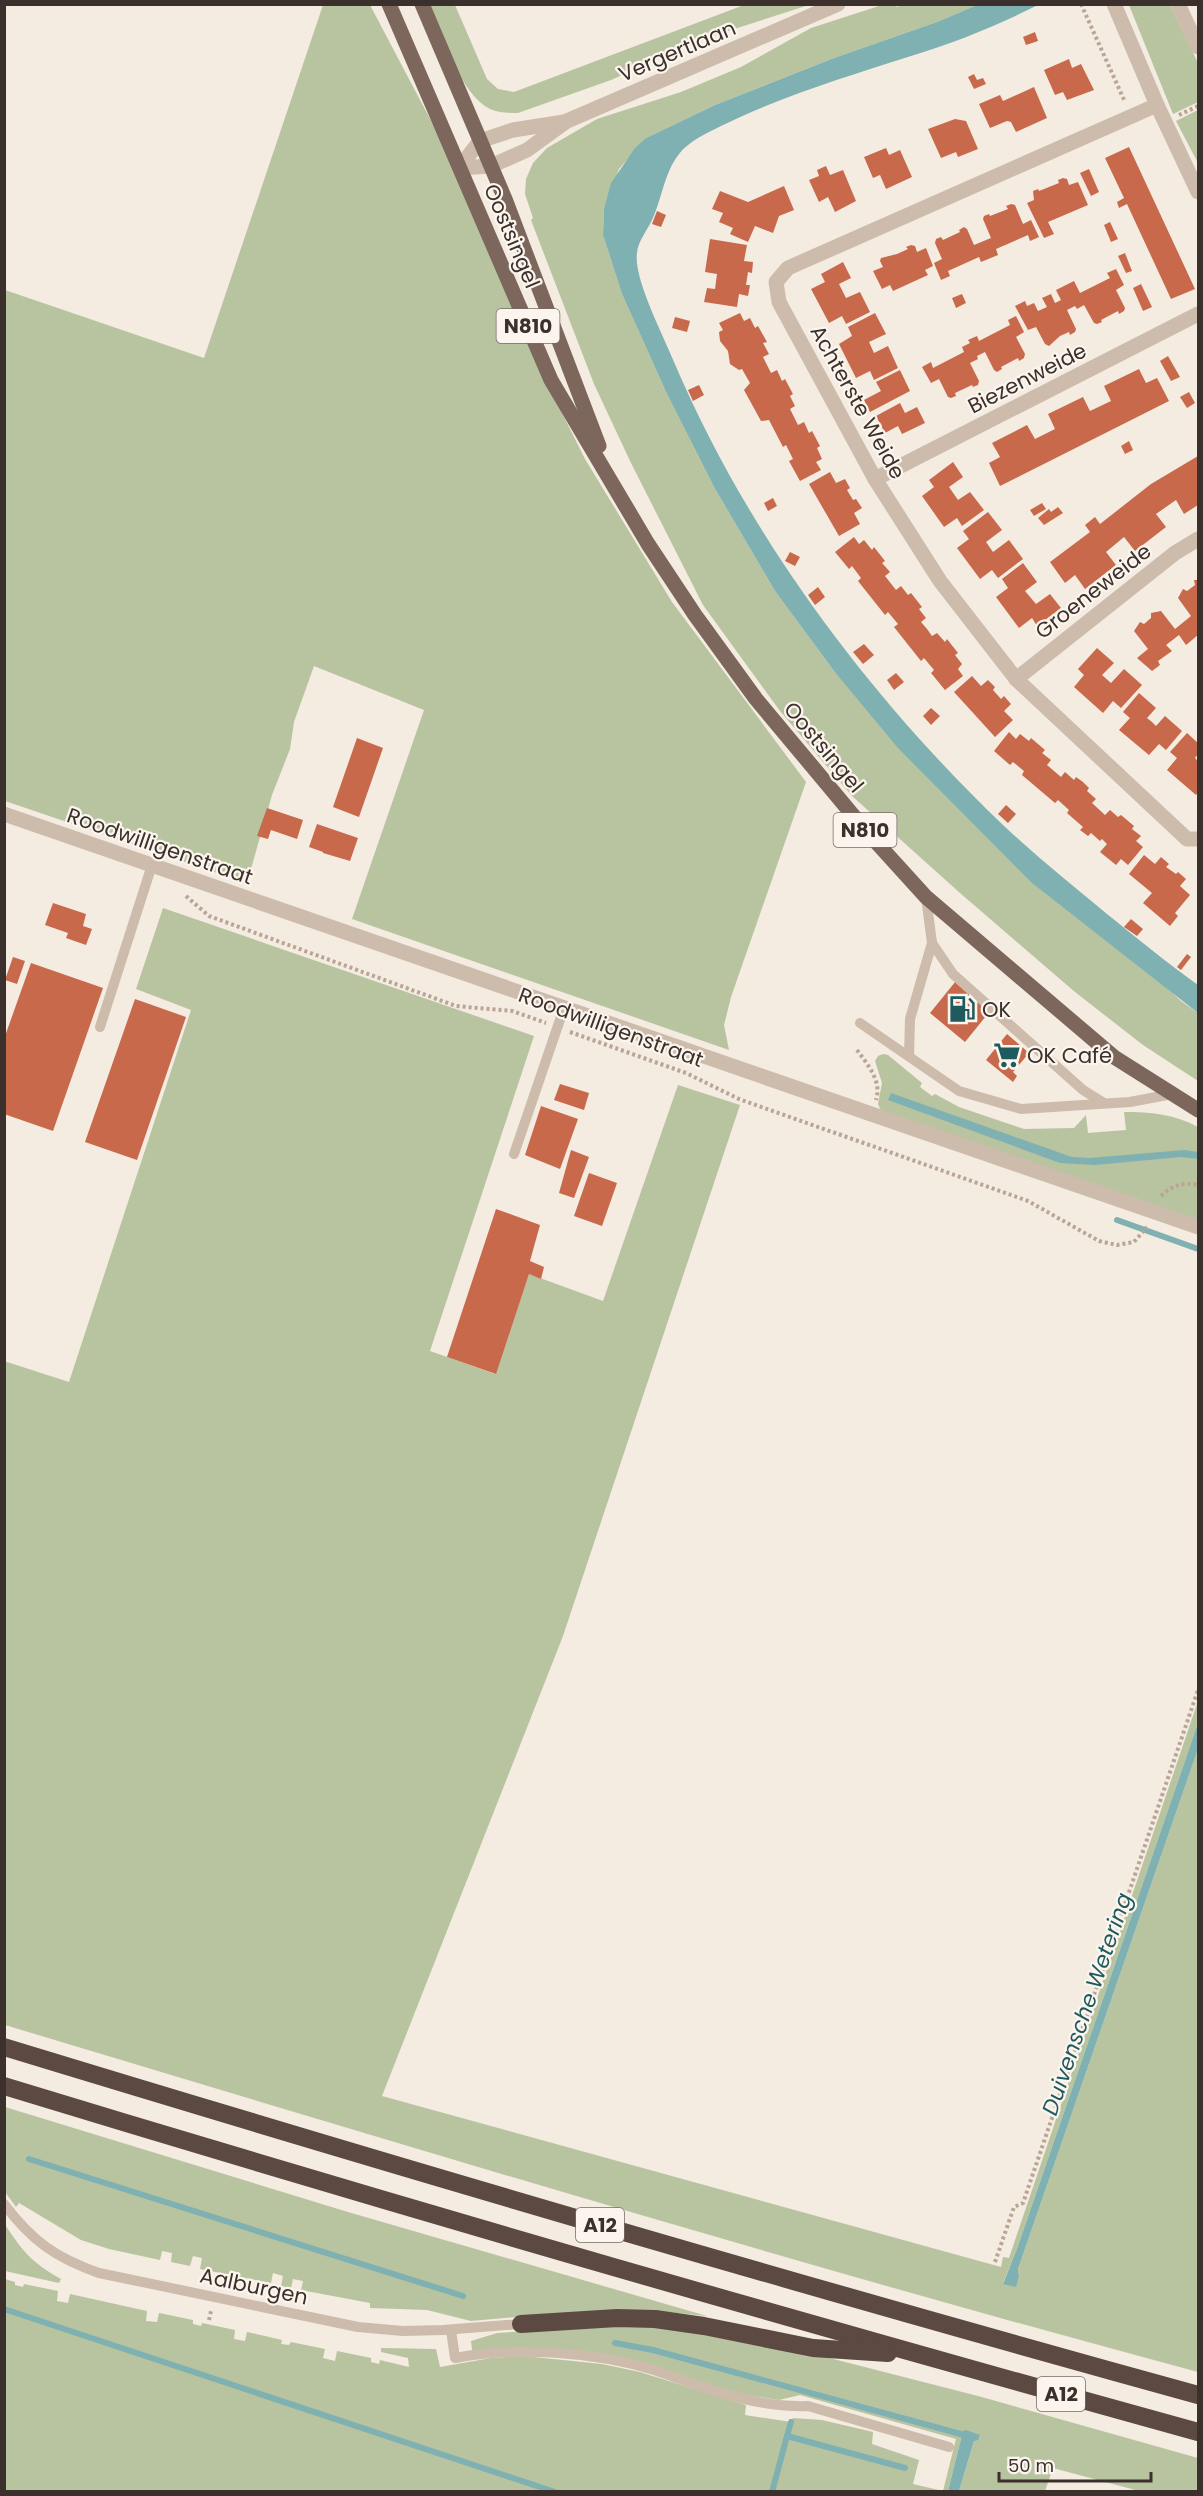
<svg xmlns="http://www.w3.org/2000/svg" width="1203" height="2496" viewBox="0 0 1203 2496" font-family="Poppins,sans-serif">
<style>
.green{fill:#b8c4a0}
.water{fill:#7fb0b2}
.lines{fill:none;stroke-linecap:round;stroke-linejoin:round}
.stream{stroke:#7fb0b2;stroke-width:6}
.building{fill:#c8694b}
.path{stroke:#b9a596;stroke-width:4;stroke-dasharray:3 3;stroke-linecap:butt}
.service{stroke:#cdbbac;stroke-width:10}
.minor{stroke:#cdbbac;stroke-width:15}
.tertiary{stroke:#cdbbac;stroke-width:15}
.primary{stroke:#7d675c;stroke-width:15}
.motorway{stroke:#5c4a42;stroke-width:18}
.labels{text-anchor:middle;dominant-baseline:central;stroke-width:4.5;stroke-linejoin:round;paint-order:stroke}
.shield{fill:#fbf5ee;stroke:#756b66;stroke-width:1.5}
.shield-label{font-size:20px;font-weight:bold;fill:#3b302b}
.street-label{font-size:21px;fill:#3b302b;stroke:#fbf5ee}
.poi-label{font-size:21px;fill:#3b302b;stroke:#fbf5ee;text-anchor:start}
.water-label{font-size:22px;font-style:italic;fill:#1f5a5e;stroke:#fbf5ee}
</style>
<rect width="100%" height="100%" fill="#f4ebe1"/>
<g class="green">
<path d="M904,4L977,5L937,22L834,58L715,105L646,138L619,169L604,209L603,235L622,294L667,394L714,487L775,591L834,671L1181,1001L1198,1013V1081L1143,1045L1075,992L960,893L852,796L780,711L703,605L631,463L594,384L531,220L533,218L525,194L526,179L533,163L547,148L597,119L681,92L741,67L811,28L882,5H895L897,7Z"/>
<path d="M323,5H370L439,136L531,351L585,459L672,602L806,782L731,997L724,1025L729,1050L352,919L424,710L314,666L294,722L290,749L272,795L247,883L5,801V290L204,358Z"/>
<path d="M429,5H455L487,79L498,89L514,92L744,5H809L709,37L611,80L518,113C508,113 499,113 490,109C460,94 442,34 429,5Z"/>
<path d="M1129,5H1170L1198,63V102L1173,114Z"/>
<path d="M1198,110V163L1176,121Z"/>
<path d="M163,908L534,1036L430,1351L495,1374L529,1274L603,1301L678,1085L740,1105L563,1636L382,2096L1001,2267L1003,2257L1009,2258L1198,1701V1723L1018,2246L1003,2283L1015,2286L1019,2276L1018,2269L1198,1749V2372C798,2265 401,2144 5,2025L4,1361L69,1382L191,1010L136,989Z"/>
<path d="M883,1054L888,1055L922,1083L920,1087L932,1096L935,1094L959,1107L1024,1129L1074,1128L1086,1115L1088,1133L1126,1130L1124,1112C1151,1112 1174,1114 1198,1127V1222L881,1111L878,1104L882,1083L875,1061L878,1056Z"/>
<path d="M5,2107L348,2212L707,2316L667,2312L560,2313L471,2321L427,2310L370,2308V2303L301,2290L303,2281L293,2279L291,2288L281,2286L283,2276L273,2273L271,2283L200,2269L202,2258L193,2256L190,2266L171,2262L172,2253L162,2251L160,2260L109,2249L81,2240L19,2203L16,2207L5,2192Z"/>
<path d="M4,2223C23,2252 31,2262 61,2279L59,2283L5,2271Z"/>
<path d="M5,2279L15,2282V2285L23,2287L24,2284L58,2291L57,2301L68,2303L70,2294L147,2311L146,2321L157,2322L159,2313L193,2320V2324L201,2326L202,2323L235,2330L234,2339L245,2341L247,2332L282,2340L281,2344L289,2345L291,2342L325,2349L323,2358L335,2361L337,2351L371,2358V2362L379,2364L380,2360L409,2367L408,2358L381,2352V2348L436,2349L440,2367L491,2358L524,2356L602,2364L640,2372L746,2405L745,2415L791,2422L793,2418L822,2420L873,2432L872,2444L919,2460L913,2484L943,2491L956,2439L800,2395L779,2400L734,2393L649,2364L472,2350L471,2341L497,2333L593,2327H660L810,2353L978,2396L1198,2458V2491H1139L1053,2468L1045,2491H959L974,2441L979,2435L963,2431L948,2491L5,2492Z"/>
</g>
<g class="water">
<path d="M977,5H1038C998,25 954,43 911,56C846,77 782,96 721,126C707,133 689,141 679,154C664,173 662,199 652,220C647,231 638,241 637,253C633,278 664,337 674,362C747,534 868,696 1003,825C1036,856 1072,885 1107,914C1137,938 1167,963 1198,985V1013L1032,883L898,748L834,671L775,591L714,487L667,394L622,294L603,235L604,209L611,183L635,148L646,138L715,105L834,58L937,22Z"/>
<path d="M891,1093L1072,1157L1090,1158L1184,1150L1198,1152V1159L1181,1157L1095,1165L1060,1163L888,1100Z"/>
<path d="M1198,1723V1749L1018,2269L1019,2276L1016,2287L1003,2284L1018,2246Z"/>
<path d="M966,2430L980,2435L978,2440L974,2441L959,2491H948L963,2431Z"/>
</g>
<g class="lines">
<g class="stream">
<path d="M1117,1220L1198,1249"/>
<path d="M29,2159L463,2296"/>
<path d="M4,2309L555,2492"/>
<path d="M615,2343L653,2350L968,2436"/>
<path d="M791,2422L787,2436L905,2468"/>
<path d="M772,2492L787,2436"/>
</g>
</g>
<g class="building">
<path d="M1035,32L1038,41L1026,45L1023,37Z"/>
<path d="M1069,59L1072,68L1081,64L1094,90L1067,100L1063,92L1055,95L1044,70Z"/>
<path d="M974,74L977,80L983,78L986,84L974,89L968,77Z"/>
<path d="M1034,87L1047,118L1016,132L1011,122L1007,121L990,128L979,104L1000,95L1003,101Z"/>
<path d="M955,119L966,121L978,149L958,157L956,152L941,158L928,129Z"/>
<path d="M1129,147L1195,289L1171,299L1127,204L1119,208L1117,202L1124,198L1105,158Z"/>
<path d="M886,148L889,155L900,150L912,177L886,189L880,175L873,178L864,157Z"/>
<path d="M826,166L830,175L843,170L856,201L835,212L828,197L819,202L809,180L819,176L817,170Z"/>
<path d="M1089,169L1099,192L1091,196L1080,173Z"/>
<path d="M1063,178L1067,179L1069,185L1078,182L1088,205L1048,222L1054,234L1044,238L1027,203L1034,200L1033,191L1038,189L1039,191L1059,183L1058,180Z"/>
<path d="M784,186L794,210L779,216L773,233L755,226L748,242L730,234L733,228L719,222L723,213L712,209L720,191L748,202Z"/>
<path d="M1011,204L1015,205L1023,224L1031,220L1039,237L1030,241L1028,235L996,249L998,255L981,262L979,257L948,271L950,276L941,280L934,263L942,259L935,243L936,239L941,237L943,240L960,232L959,230L964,227L967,229L974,245L991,238L983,219L984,216L989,214L990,216L1008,209L1006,206Z"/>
<path d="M657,211L666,215L661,227L652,224Z"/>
<path d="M1110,222L1118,239L1111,242L1104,225Z"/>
<path d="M710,239L747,245L744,261L753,262L752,273L748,272L746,285H750L748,296L739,294L737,307L704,302L707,288L715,289L717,274L705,272Z"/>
<path d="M911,245L915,246L917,252L926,248L933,266L925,270L928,275L893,291L890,285L882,289L873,271L883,267L880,261L881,258L897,254L908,249L906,247Z"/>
<path d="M1125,253L1132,271L1126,273L1118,256Z"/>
<path d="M843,262L851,278L839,284L846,298L860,292L870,312L846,324L842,316L829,323L811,289L825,282L821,274Z"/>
<path d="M1116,269L1124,285L1116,290L1125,308L1124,311L1119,314L1118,311L1101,320L1102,322L1097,324L1094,323L1084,305L1077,309L1075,306L1067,310L1076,329L1075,332L1070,335L1069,332L1060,336L1049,346L1045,344L1036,327L1028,330L1015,306L1025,301L1027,306L1034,303L1038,311L1047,307L1042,298L1051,294L1055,303L1061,300L1056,290L1074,281L1080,293L1110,278L1107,273Z"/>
<path d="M1141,284L1152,307L1143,311L1133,288Z"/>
<path d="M962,294L966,303L956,308L952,298Z"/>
<path d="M740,313L744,321L750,318L755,328L758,326L767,342L763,343L769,354L763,357L771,373L777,370L782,381L785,379L793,394L790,396L795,406L790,409L798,425L804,422L809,433L812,431L820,446L817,448L822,459L816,462L821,470L800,481L789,461L793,459L786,445L783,447L769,420L761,421L744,390L750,383L742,369L739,370L730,364L728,351L720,341L719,332L723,330L719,323Z"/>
<path d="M875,313L886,334L869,342L874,353L888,346L898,368L874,380L870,371L856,378L839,344L852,336L848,327Z"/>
<path d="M1016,316L1024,332L1016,337L1025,354L1024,358L1019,361L1018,358L1001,367L1002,369L997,372L994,370L985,352L977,356L978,359L970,363L979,381L978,385L973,387L972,385L955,393L956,396L951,398L948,397L939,379L931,383L922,367L931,362L933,368L964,352L962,347L970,343L968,340L977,336L979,341L1010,325L1008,320Z"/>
<path d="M675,317L690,321L687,332L672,328Z"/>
<path d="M1168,356L1180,377L1171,381L1160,361Z"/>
<path d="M1139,369L1146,383L1157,378L1169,401L1000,486L989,463L1000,457L992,443L1027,425L1035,439L1055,429L1048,414L1083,397L1090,411L1111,401L1104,386Z"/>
<path d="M900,370L910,391L870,412L864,400L881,391L876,382Z"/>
<path d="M699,385L704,395L693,401L688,390Z"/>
<path d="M1189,392L1195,403L1187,408L1180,397Z"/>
<path d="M900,403L905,413L917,407L925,423L902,434L898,426L885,433L876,416Z"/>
<path d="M1129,441L1133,450L1125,454L1121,446Z"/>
<path d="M1198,456V505L1184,514L1176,500L1156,514L1166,527L1135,551L1124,537L1106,552L1116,565L1085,589L1075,575L1065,583L1050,562L1090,532L1085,525L1095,517L1100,524L1151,484Z"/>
<path d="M953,462L963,477L949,487L958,500L970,492L984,510L962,526L957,518L944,527L922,496L934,487L929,480Z"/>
<path d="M830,472L836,483L845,479L850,488L847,490L853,500L856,499L862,508L854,513L860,524L839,536L809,484Z"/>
<path d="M773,498L777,506L768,511L764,503Z"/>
<path d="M1042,503L1046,509L1034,516L1030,510Z"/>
<path d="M1058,507L1063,513L1044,525L1038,518L1049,509L1051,512Z"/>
<path d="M988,512L1002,530L986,542L993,552L1009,540L1023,559L998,578L992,570L980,579L957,548L969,539L963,531Z"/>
<path d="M854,537L859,544L864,540L872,550L874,547L885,561L882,563L890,572L885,576L896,590L901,586L908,595L911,593L922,607L919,609L926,618L921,622L927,629L932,636L937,633L945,642L947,639L958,653L955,655L962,664L958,669L963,676L945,690L931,673L934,670L924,658L921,661L894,627L898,624L888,612L885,615L858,581L861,578L852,566L849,569L835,552Z"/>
<path d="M790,552L800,557L795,566L785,561Z"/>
<path d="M1023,563L1037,582L1025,591L1036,604L1050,594L1061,608L1037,626L1032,618L1019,628L996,597L1008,588L1002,579Z"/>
<path d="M1194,580H1198V635L1186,645L1179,635L1166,645L1172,651L1158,661L1160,665L1152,671L1137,658L1148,649L1134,631L1140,622L1144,624L1151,618V613L1161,611L1175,629L1191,616L1178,598L1183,589L1187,591L1195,585Z"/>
<path d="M818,587L825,597L815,605L808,595Z"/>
<path d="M864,644L874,655L863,664L853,652Z"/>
<path d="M1097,648L1114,663L1102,675L1111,683L1124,669L1142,685L1121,708L1113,701L1103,713L1074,687L1084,675L1078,669Z"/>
<path d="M896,673L904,682L894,690L887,680Z"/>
<path d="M972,676L981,686L988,680L995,687L993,690L1001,699L1004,696L1011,704L1004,711L1013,720L995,737L954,692Z"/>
<path d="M1139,693L1156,708L1147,718L1152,722L1156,726L1165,716L1182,731L1166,750L1159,744L1149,755L1119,730L1130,718L1123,712Z"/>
<path d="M931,708L940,716L931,725L923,716Z"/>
<path d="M1009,732L1016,739L1020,734L1029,741L1031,738L1045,750L1042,753L1051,760L1047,765L1061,777L1065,772L1074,780L1076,777L1083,782L1089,788L1087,791L1096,799L1092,803L1105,815L1110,810L1118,817L1121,815L1134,826L1132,829L1141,836L1136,841L1143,847L1128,865L1121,859L1116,865L1100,852L1107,844L1102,839L1100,841L1091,833L1088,836L1080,830L1083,827L1067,813L1069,810L1058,800L1055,803L1022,775L1024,771L1013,762L1010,765L994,751Z"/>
<path d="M1187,733L1198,743V754L1195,758L1198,761V792L1196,795L1167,770L1177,758L1170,752Z"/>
<path d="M357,738L383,748L359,817L333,807Z"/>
<path d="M1006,805L1016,814L1008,823L998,814Z"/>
<path d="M267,808L303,820L297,839L271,830L268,839L257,836Z"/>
<path d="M317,824L358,838L350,861L323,853V852L309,847Z"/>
<path d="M1144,855L1155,864L1161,857L1169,864L1166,867L1176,874L1178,872L1186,879L1180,886L1190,895L1175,913L1178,916L1170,926L1143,903L1152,893L1129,874Z"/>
<path d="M53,903L86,914L83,926L92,929L86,945L66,938L68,933L45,925Z"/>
<path d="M1131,919L1143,929L1137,936L1124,927Z"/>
<path d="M1187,954L1191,957L1181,970L1177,967Z"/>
<path d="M13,957L25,961L17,984L5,980Z"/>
<path d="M31,963L103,988L53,1131L4,1114V1039Z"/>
<path d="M960,976L995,1005L965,1042L930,1013Z"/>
<path d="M135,999L186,1017L137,1160L85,1142Z"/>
<path d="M1007,1034L1029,1053L1013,1072L1017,1076L1013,1082L986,1060Z"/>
<path d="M560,1084L589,1093L584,1110L554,1100Z"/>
<path d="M541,1106L578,1119L560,1169L525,1155Z"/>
<path d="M571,1150L589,1157L574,1198L559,1193Z"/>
<path d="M589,1173L617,1183L602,1226L574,1216Z"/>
<path d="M496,1209L540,1225L530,1261L544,1267L541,1279L529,1274L496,1374L447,1357Z"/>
</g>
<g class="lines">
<g class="path">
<path d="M1081,4L1125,102"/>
<path d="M1179,115L1198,106"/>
<path d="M186,896L209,916L456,1006L512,1011L546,1023"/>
<path d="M570,1032L686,1073L739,1099L1028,1201L1099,1241L1117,1245L1134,1242L1147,1227"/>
<path d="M857,1050C868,1065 882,1081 876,1100"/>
<path d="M1161,1196C1172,1185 1183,1182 1198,1185"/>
<path d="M995,2262L1014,2207L1023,2203L1198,1690"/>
<path d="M209,2320L211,2311"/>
</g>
<g class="service">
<path d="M932,943L953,974L1083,1090L1104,1103"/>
<path d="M860,1023L959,1091L1021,1109L1130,1102L1172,1094"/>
<path d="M100,1027L152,865"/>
<path d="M909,1056L910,1019L932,943L926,897"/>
<path d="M514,1154L564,1008"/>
<path d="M4,2204C32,2241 56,2258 99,2273L358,2327L403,2331L443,2330L521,2324"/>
<path d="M451,2330L455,2358C515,2346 596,2352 654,2370C704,2387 753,2408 808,2406L949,2447"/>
</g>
<g class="minor">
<path d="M1114,4L1157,105L1198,192"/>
<path d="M1178,4L1198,47"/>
<path d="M1157,105L788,268L776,282L779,302L875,479L940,581L1016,679L1187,839H1198"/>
<path d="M875,479L1198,314"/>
<path d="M1016,679L1175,553L1198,539"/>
<path d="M4,814L1198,1227"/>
</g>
<g class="tertiary">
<path d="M459,168L491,166L527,150L567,121L838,4"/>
<path d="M459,168L480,141L513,130L564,122"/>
</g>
<g class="primary">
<path d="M389,4L551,380L648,544L695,615L756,699L867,832L926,897L1114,1057L1198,1110"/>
<path d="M422,4L505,199L599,446"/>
</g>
<g class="motorway">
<path d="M4,2047C401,2168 799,2285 1198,2395"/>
<path d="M4,2086C401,2207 799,2322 1198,2432"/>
<path d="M521,2324L617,2318L655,2319L704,2326L813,2348L888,2353"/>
</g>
</g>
<defs>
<symbol id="fuel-bare" viewBox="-9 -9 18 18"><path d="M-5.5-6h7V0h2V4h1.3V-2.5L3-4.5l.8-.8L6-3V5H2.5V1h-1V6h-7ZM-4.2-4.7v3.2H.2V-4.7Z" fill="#1f5a5e" stroke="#fbf5ee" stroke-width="2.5" paint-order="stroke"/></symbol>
<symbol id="supermarket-bare" viewBox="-9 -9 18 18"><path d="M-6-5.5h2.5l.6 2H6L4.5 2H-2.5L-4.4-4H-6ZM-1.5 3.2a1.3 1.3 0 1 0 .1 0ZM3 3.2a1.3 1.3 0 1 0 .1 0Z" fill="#1f5a5e" stroke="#fbf5ee" stroke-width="2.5" paint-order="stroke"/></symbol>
</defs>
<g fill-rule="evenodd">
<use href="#fuel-bare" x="943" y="990" width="38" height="38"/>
<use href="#supermarket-bare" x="988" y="1036" width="38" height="38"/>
</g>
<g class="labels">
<g class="shield">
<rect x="496.5" y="309" width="63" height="34" rx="4.5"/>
<rect x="833.5" y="813" width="63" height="34" rx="4.5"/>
<rect x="576" y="2208" width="48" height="34" rx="4.5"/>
<rect x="1037" y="2377" width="48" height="34" rx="4.5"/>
</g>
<g class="shield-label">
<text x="528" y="326">N810</text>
<text x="865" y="830">N810</text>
<text x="600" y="2225">A12</text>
<text x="1061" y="2394">A12</text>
</g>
<g class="street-label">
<text transform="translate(677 51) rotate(-23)">Vergertlaan</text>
<text transform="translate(512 236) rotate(67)">Oostsingel</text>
<text transform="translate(1027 378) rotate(-27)">Biezenweide</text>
<text transform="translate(858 402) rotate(61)">Achterste Weide</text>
<text transform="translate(1093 591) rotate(-38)">Groeneweide</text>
<text transform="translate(824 747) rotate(50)">Oostsingel</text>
<text transform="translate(160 846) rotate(19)">Roodwilligenstraat</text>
<text transform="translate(611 1027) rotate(20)">Roodwilligenstraat</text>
<text transform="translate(254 2286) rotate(12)">Aalburgen</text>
</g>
<g class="poi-label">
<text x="982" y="1009">OK</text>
<text x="1027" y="1055">OK Café</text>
</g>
<g class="water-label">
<text transform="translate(1087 2004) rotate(-71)">Duivensche Wetering</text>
</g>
</g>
<rect width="1203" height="2496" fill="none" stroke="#3b302b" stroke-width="12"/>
<path d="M999 2472v9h152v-9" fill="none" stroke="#3b302b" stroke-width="3"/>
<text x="1008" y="2472" font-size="18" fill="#3b302b" stroke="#fbf5ee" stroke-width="4.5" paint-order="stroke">50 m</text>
</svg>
